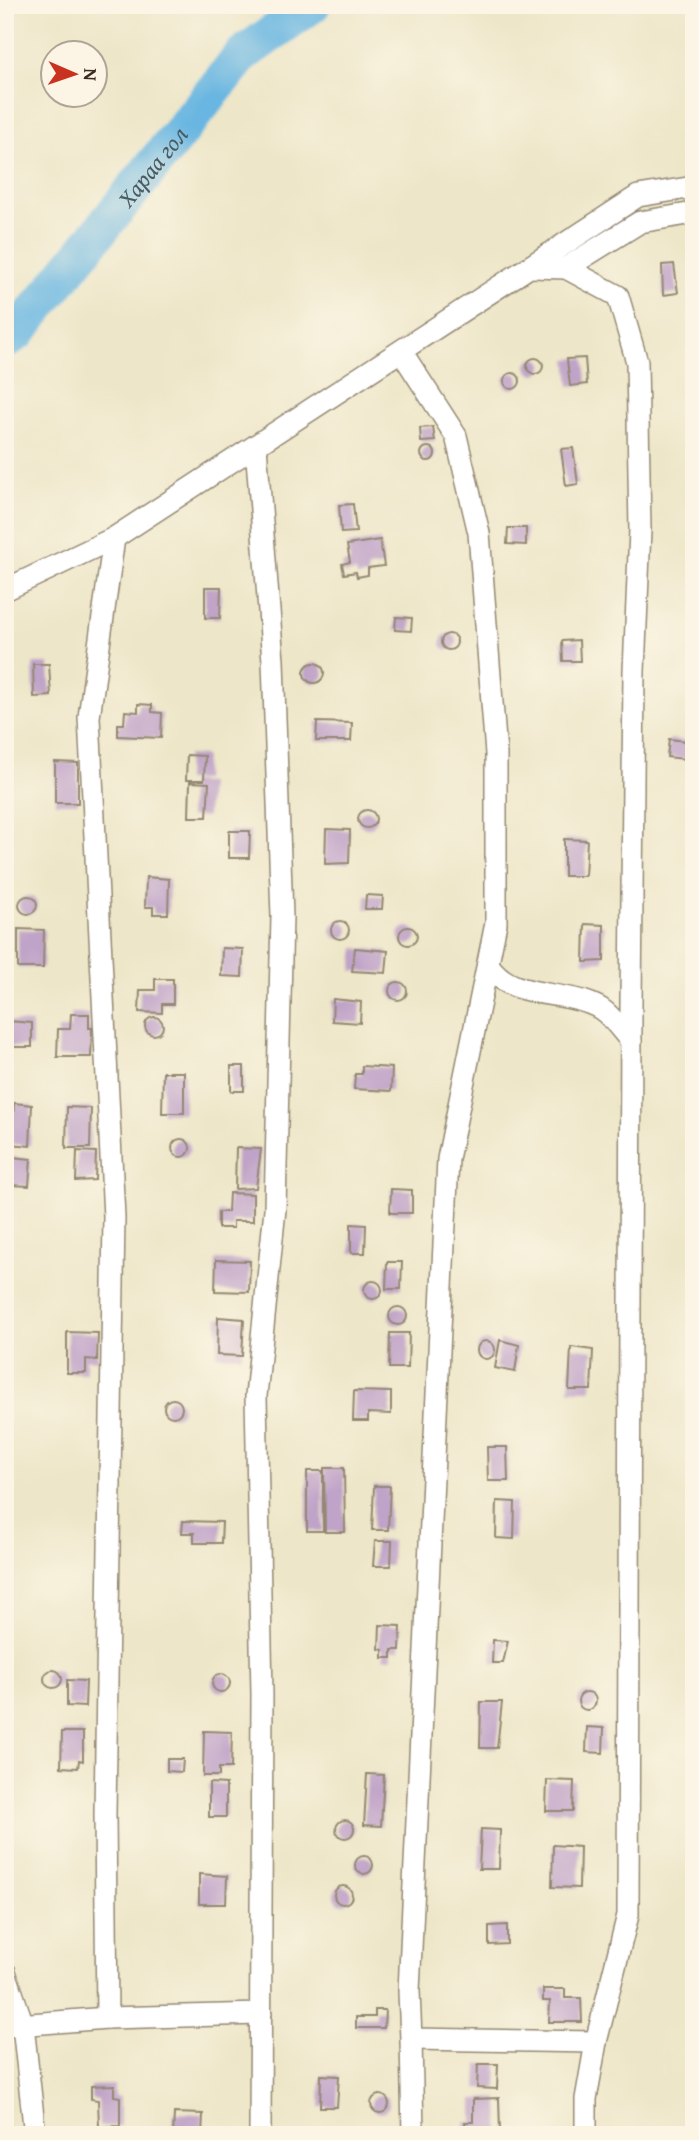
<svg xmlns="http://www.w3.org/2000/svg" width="699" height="2140" viewBox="0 0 699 2140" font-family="'Gentium Book Plus',serif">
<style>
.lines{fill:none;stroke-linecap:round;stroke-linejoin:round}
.river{stroke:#67b6e1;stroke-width:37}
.building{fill:#c0a3c8}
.street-casing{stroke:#948873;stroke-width:24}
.street{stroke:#fff;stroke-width:21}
.labels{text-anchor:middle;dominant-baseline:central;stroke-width:7;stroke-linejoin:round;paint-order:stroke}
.water-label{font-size:24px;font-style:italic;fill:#4a5b62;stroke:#fcf5e5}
</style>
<rect width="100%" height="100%" fill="#fcf5e5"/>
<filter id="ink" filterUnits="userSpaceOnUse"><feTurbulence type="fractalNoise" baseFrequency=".0143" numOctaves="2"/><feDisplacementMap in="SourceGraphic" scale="14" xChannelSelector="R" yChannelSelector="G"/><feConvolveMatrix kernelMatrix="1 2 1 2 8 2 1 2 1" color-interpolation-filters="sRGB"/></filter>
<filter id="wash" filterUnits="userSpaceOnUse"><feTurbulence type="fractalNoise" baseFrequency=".00686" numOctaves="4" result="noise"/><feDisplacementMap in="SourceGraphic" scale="28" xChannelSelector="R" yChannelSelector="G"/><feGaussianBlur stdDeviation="1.57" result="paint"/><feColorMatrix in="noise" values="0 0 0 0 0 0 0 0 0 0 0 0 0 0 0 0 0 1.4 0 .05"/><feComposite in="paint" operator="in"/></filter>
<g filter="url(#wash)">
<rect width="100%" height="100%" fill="#ede6c8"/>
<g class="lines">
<path class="river" id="s1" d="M5,341L18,332L243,54L312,5"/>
</g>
<g id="blocks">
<g class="building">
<path d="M674,264L678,293L663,295L662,265Z"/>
<path d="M585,358L587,384L570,386L567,359Z"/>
<circle cx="535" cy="366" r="8"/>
<circle cx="512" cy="381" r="8"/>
<path d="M433,427L435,441L421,442L420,428Z"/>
<circle cx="428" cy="454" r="7"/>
<path d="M573,448L578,484L566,486L561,449Z"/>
<path d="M353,504L356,532L341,533L339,505Z"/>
<path d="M508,528H526V545L507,544Z"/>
<path d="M380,540L384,566L368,568V575L357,577L356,572L344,574L342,564L350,562L347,545Z"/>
<path d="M205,587H221L220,618H205Z"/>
<path d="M396,617L412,618L411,631L395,630Z"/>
<circle cx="449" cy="642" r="8"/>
<path d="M579,640L580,661H563L562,641Z"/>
<circle cx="314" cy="673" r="10"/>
<path d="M33,664H49L51,696L34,697Z"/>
<path d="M138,704L152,705V712L162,713L161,738L118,736V724H124L125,711L138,712Z"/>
<path d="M317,722L352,723L351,741H316Z"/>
<path d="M669,739L694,742V760L667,757Z"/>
<path d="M187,755L205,756L204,780H186Z"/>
<path d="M55,762L78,763V803H55Z"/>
<path d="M190,782L209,783L207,817H189Z"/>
<circle cx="367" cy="819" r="9"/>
<path d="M326,829L350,830L349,863L325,864Z"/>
<path d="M229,831H250L249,858H229Z"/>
<path d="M564,839L587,840L585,876H564Z"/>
<path d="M146,877L169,879L168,914H153V907H145Z"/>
<path d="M366,895L383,896L382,909H365Z"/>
<circle cx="28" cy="905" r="9"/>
<circle cx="340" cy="930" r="9"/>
<path d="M585,924L604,925V961L584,962Z"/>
<circle cx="408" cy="936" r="9"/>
<path d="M18,929L44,930L43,968H18Z"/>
<path d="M222,948L243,949L242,977L221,976Z"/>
<path d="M355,948L388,951L386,973L352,971Z"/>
<path d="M155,979H173V1004H162V1013L139,1012L140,990H155Z"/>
<circle cx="398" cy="991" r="9"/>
<path d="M333,999L361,1002L360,1023L332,1021Z"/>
<path d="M71,1014H89V1028H92L91,1057H57L58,1029H70Z"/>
<circle cx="154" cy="1026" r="9"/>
<path d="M8,1021L32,1023V1047H7Z"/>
<rect x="231" y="1066" width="13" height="25"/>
<path d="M362,1066L392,1068L391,1091L354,1089L355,1074H362Z"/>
<path d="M163,1072H184V1113H162Z"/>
<path d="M14,1103L32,1105L30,1146L11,1144Z"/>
<path d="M67,1107L91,1108L90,1148H66Z"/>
<circle cx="181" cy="1148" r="9"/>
<path d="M236,1148L261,1149L256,1188L235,1189Z"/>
<path d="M77,1151L96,1152L95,1180L76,1181Z"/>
<path d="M12,1157L31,1159L29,1186L11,1185Z"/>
<path d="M391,1189L412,1190V1213H390Z"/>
<path d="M229,1193L253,1194V1221H233V1228H218V1212H228Z"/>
<path d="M351,1224L366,1225L365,1253H351Z"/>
<path d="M216,1260L250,1261L249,1292L215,1291Z"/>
<path d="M387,1262H402L401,1289H386Z"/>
<circle cx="373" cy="1290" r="9"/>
<circle cx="398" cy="1316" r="9"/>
<path d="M218,1317L244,1319L242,1356L217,1355Z"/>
<path d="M67,1332L98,1333L97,1360L86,1359V1373H67Z"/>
<path d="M390,1333H409L408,1368H389Z"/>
<path d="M500,1340L519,1345L515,1372L495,1368Z"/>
<circle cx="486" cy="1350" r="9"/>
<path d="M571,1347L593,1350L591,1390H569Z"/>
<path d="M354,1391L391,1392V1414L368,1413V1421H353Z"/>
<circle cx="173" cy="1408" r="9"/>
<path d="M487,1447H507L508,1481H488Z"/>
<path d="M324,1468H344L345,1532H325Z"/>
<rect x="307" y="1471" width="16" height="60"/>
<path d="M374,1486H390L388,1530H372Z"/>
<path d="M497,1501L515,1502L514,1539L496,1538Z"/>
<path d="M183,1521L222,1522L221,1543H194V1533H182Z"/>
<path d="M375,1541H392L391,1566H373Z"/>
<path d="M380,1625L401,1626L400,1650H392V1658H383V1650L379,1649Z"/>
<path d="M493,1640L508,1641L503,1663H492Z"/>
<circle cx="53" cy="1679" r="9"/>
<circle cx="221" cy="1683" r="9"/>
<path d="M67,1680L86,1681L85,1707L67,1706Z"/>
<circle cx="587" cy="1701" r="9"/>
<path d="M481,1702H502L497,1748H480Z"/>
<path d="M587,1727L604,1728L603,1753L586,1752Z"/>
<path d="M204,1731L232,1732L231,1768H219V1776H203Z"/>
<path d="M62,1732H83V1761L79,1760L78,1768L61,1767Z"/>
<path d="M167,1759H183L182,1772L167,1771Z"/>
<path d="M367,1774L384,1775L381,1826L364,1825Z"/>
<path d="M547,1780L574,1781L573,1811H546Z"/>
<path d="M209,1783L226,1784V1817H209Z"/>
<circle cx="345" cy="1829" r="9"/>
<path d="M481,1829L500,1830L499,1869H479Z"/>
<path d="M553,1845L580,1847L579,1888L552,1887Z"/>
<circle cx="364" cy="1865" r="9"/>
<path d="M199,1874L227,1876L226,1904H199Z"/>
<circle cx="343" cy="1895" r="9"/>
<path d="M507,1925V1944L489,1945V1926Z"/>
<path d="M543,1989H565V1998H581L582,2022H549L550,2001H543Z"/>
<path d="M375,2010H385L384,2028H356V2017H375Z"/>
<path d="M478,2064H498L497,2089L477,2088Z"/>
<path d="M321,2075L339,2076L337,2107H320Z"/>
<path d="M114,2085V2096L120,2097V2126L99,2127L98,2100L91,2099V2086Z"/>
<circle cx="380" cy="2104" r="9"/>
<path d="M499,2098L500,2132L466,2134L465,2122H473V2099Z"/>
<path d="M174,2113L203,2114L202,2135H173Z"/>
</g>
</g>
</g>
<g filter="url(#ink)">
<use href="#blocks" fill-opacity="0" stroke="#948873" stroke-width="2"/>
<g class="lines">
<defs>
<g id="street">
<path d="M566,268L640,222L694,213"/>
<path d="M401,351L456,436L479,533L496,754V923L448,1159L409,1991L411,2039L596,2042L628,1915L631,1006L634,671L640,530L637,362L618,296L566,268L531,267"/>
<path d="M256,446L273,661L282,916L275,1209L256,1396L262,1694L260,2135"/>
<path d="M5,590L114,538L638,196L694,187"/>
<path d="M488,964C511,1002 567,988 601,1009C612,1016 622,1031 631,1041"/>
<path d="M5,1972L23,2025L35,2135"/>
<path d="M107,2018L105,1814L114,1217L89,717L114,538"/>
<path d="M5,2026L107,2018L261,2014"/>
<path d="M411,2039L413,2135"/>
<path d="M586,2135V2099L596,2042"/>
</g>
</defs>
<use href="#street" class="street-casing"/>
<use href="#street" class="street"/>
</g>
</g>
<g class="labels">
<g class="water-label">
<text stroke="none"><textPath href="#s1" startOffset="229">Хараа гол</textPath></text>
</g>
</g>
<rect width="699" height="2140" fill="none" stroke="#fcf5e5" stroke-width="28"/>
<g transform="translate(74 74) rotate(92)"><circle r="33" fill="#fcf5e5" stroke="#afa495" stroke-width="2"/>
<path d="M0-5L12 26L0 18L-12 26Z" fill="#c8321e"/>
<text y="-10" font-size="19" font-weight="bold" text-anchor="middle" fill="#3b2a1e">N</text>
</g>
</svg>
